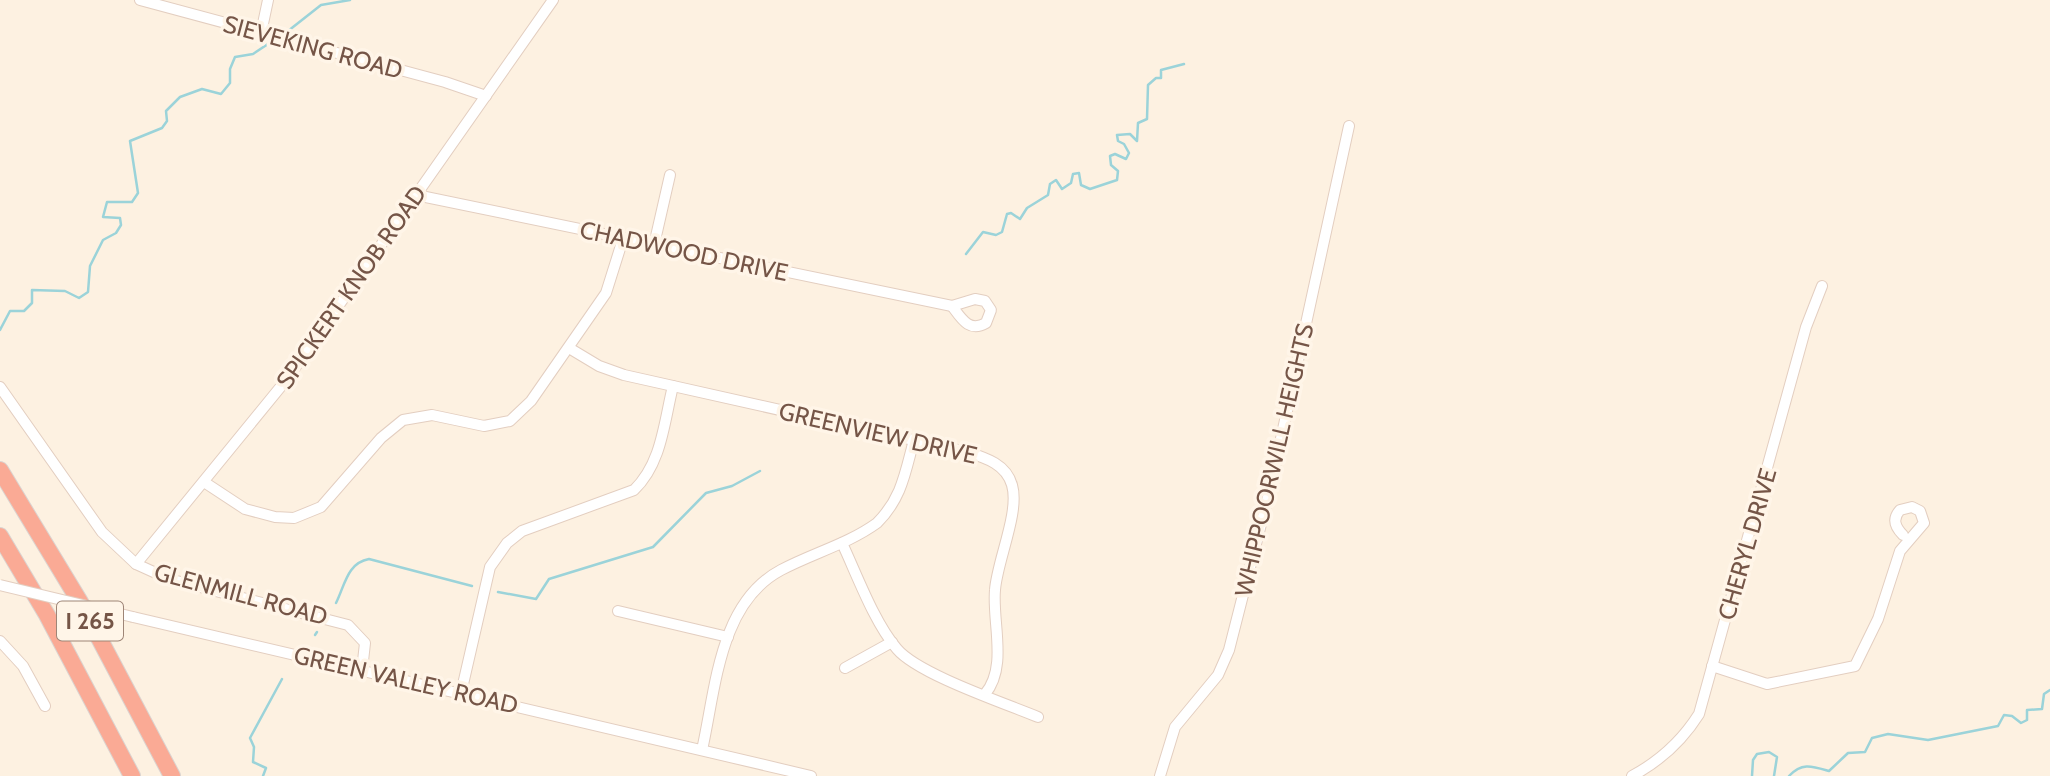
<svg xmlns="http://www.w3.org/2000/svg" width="2050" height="776" viewBox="0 0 2050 776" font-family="Cabin,sans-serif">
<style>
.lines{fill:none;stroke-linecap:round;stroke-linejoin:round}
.stream{stroke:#9bd3d9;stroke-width:2.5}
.minor-casing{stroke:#e3cec0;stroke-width:12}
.highway-casing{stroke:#dbd3cf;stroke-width:18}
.minor{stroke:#fff;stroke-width:10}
.highway{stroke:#faaa95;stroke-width:16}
.minor-bridge-casing{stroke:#e3cec0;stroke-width:12;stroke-linecap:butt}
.minor-bridge{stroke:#fff;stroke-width:10}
.labels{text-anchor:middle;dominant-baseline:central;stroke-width:7;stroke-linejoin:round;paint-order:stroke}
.shield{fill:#fff5e8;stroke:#9e8577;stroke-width:2}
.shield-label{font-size:23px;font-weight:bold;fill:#755547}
.street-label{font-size:24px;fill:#755547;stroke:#fff5e8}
</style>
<rect width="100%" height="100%" fill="#fdf1e1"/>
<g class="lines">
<g class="stream">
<path d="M288,31L321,5L350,0"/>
<path d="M966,254L983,232L996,235L1002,232L1007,214L1011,213L1020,219L1027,208L1048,195L1050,184L1056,180L1062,189L1071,183L1073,174L1079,173L1081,185L1090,189L1117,180L1118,171L1111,165L1110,156L1115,154L1126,159L1129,153L1124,144L1118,141L1117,135L1130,134L1137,141L1138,123L1147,119L1148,85L1156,78H1161V70L1184,64"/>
<path d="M0,330L10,311H24L32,303V290L65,291L79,298L88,292L90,266L103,240L116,233L121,225L120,218L103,217L107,202H132L138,193L130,141L162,128L167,121L166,111L180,97L202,89L221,94L230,83V69L235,57L253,54L271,42"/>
<path d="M498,592L536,599L549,579L653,547L706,493L732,486L760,471"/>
<path d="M336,603C345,585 347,563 369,559L472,586"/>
<path d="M315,635L317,632"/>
<path d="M263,776L266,768L253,762L254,747L250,738L282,679"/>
<path d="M1752,776L1753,760L1757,754L1769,752L1777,757L1774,776"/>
<path d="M1789,776C1802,762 1812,766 1829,771L1848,753L1865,752L1872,738L1888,734L1928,740L1998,726L2004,715L2012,716L2021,723L2027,720V710L2042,709L2044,694L2050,690"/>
</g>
<defs>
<g id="minor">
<path d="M140,0L445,82L486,96"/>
<path d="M261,33L268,0"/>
<path d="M416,195L952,306"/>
<path d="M654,245L670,175"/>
<path d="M975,299L985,301L991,310L986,323C969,333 961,318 952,306Z"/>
<path d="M569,348L599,366L624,375L967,452C986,458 1006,464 1012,485C1020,512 997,561 995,590C992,622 1008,667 985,694"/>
<path d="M0,387L102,532L136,564L169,579L348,625L365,643L362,670"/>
<path d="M204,482L245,509L275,517L294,518L321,507L381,438L403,420L432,415L484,426L510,421L531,401L606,293L623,239"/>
<path d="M842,543C857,575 874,622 897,649C918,674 1004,703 1038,717"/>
<path d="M136,564L287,379L553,0"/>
<path d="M618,611L728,637"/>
<path d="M133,617L811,776"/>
<path d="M0,641L23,666L45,706"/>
<path d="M1712,666L1767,684L1855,666L1878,619L1900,551L1924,523L1920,511L1912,507L1900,510C1892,519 1895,527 1903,535"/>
<path d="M845,668L892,642"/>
<path d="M461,693L490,567L507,543L522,531L634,490C662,463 664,422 673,386"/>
<path d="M702,750C716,688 719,603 781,570C813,553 848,544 877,523C902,498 905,473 914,440"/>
<path d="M1160,776L1175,727L1218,675L1229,650L1270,489L1349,126"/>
<path d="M1632,776C1660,761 1682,741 1699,714L1806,327L1822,286"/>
</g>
<g id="highway">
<path d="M0,470L80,602L172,776"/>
<path d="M0,536L47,615L132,776"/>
</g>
</defs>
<use href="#minor" class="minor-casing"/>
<use href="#highway" class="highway-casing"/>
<use href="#minor" class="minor"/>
<use href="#highway" class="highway"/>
<defs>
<path id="minor-bridge" d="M0,585L133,617"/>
</defs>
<use href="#minor-bridge" class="minor-bridge-casing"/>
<use href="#minor-bridge" class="minor-bridge"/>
</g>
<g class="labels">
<rect class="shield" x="57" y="601.5" width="66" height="39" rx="5"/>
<g class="shield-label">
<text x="90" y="621">I 265</text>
</g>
<g class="street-label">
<text transform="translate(313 47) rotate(15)">SIEVEKING ROAD</text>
<text transform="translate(684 251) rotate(12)">CHADWOOD DRIVE</text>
<text transform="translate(351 287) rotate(-55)">SPICKERT KNOB ROAD</text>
<text transform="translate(878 433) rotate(13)">GREENVIEW DRIVE</text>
<text transform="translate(1274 460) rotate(-77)">WHIPPOORWILL HEIGHTS</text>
<text transform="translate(1747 544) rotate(-74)">CHERYL DRIVE</text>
<text transform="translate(241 594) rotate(15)">GLENMILL ROAD</text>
<text transform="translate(406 680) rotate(13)">GREEN VALLEY ROAD</text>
</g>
</g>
</svg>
